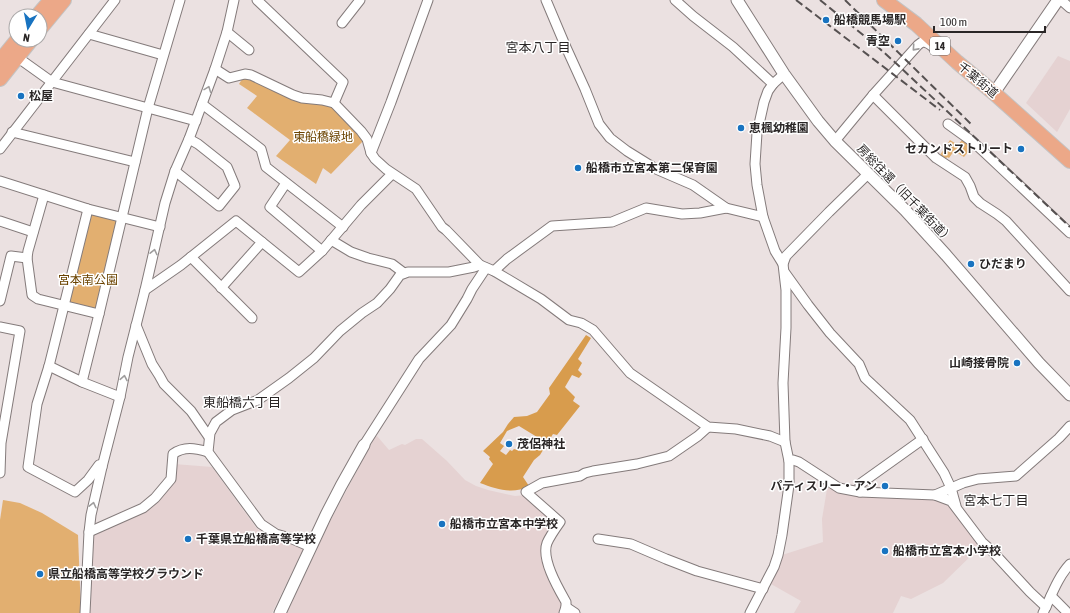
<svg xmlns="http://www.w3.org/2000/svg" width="1070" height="613" viewBox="0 0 1070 613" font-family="'Asap Condensed','Noto Sans JP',sans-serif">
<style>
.built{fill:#e5d2d2}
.green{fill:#e2af70}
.forest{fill:#d89c4d;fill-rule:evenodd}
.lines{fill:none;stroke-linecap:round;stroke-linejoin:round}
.minor-casing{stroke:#847b7b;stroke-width:11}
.tertiary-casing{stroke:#847b7b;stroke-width:13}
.trunk-casing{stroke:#c3c2c2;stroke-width:16}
.minor{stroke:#fff;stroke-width:9}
.tertiary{stroke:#fff;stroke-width:11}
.trunk{stroke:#eca888;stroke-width:14}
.rail{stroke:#565151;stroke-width:2;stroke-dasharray:8 4;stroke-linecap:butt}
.oneway{stroke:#9f9d9d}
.poi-dot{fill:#1873c0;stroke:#fff;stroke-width:1.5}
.labels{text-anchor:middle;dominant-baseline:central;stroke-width:3;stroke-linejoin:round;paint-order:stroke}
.shield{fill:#fff;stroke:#6a6767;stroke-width:1}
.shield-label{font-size:11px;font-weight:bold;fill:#2a2626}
.poi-label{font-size:12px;font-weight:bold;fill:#2a2626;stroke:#fff;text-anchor:start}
.street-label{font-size:12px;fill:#2a2626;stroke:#fff}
.park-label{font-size:12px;fill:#6b4301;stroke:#fff}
.neighbourhood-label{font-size:13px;fill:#2a2626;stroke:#fff}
</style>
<rect width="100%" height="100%" fill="#ebe1e1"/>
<g class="built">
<path d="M1058,56L1070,61V109L1057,132L1026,103Z"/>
<path d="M377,436L389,450L402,444L405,445L416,439H422L447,461L465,480L476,486L488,490L515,496L526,495L556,523L544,543L562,602L561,613H287L328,525L375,437Z"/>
<path d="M174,464L212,467L257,529L276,538L304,547L272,613H88L94,534L155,501Z"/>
<path d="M828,483L935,498L948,504L980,544V547L943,583L911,599L901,596L893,613H794L801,601L771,584L776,573L782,555L823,542L822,519Z"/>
</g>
<g class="green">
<path d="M244,76L332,105L365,139L331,174L323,168L316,184L276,156L290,140L247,108L257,96L239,84Z"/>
<path d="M950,140L958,145L962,140L972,147L964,157L954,151L949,158L947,157L946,159L940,155Z"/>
<path d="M92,213L115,220L117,223L97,307L94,309L69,303L89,215Z"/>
<path d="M3,500L20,503L42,513L78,535L81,613H0V520Z"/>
</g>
<path class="forest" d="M586,335L591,338L578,359L582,363L578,370L582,374L579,378L572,375L565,387L575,397L573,401L580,406L557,435L553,434L540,455L534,460L523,477L529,486C513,495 496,489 480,483L493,464L489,459L490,457L483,451L503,432L508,424L514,417L527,416L537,412L550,394L549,388ZM519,426L537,437L530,450L520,451L514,449L512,451L510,450L506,455L500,451L504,446L500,443L507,431Z"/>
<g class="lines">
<defs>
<g id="minor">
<path d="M257,0L343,82L334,103"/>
<path d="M546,0L565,45L585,89L599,124L610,138L627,151L656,169L693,185L726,208"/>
<path d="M675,0L693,16L733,47L773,84"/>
<path d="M1061,0L1070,8"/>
<path d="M342,23L360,0"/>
<path d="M227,32L249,50"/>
<path d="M89,34L163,55"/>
<path d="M17,57L52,82L196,121"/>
<path d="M215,69L229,78L245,74L251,75L293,95L302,98L322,100L334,103L361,131L367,139L371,153L375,159L386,169L416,189L442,227L446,230L480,265L494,271L541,299L569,320L581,323L593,330L630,373L708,427L736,429L770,436L785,442"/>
<path d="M873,95L936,158L965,177L970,186L974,197L980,203L997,214L1006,221L1070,291"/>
<path d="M202,104L261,149L266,167L343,227"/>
<path d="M948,124L973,142L985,153L1070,233"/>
<path d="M12,132L135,162"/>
<path d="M835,141L873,95L918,45L922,42C927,42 930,44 934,48"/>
<path d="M0,149L115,0"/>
<path d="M371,153L391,102L428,0"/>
<path d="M175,171L219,206L235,186L227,167L198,144L189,139"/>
<path d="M0,181L88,209L160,227"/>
<path d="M286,183L270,207L322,251"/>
<path d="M44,195L28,251L27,258L32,295L38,299L99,314"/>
<path d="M88,209L49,366L37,404L28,467L75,492L88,480L99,465L102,467"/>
<path d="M0,221L33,232"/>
<path d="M331,240L351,252L368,258L392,264L404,273"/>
<path d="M191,257L252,318"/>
<path d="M783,264L775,251L763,217L757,185L755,164L757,133L764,102L768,91L773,84L784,74"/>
<path d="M494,271L507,259L552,226L612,222L646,208L682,214L700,213L726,208L763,217"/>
<path d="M785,273L808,305L830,333L859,364L865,378L910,420L944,473L951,488L956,506"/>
<path d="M221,288L262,242"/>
<path d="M145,290L181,265L236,221L299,272L322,251L361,205L392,174"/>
<path d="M0,301L11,256L27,258"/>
<path d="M136,325L152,364L159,375L164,384L191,411L209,437"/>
<path d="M0,327L20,331L1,443L0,473"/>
<path d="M49,366L82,382L120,397"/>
<path d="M82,382L99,314L148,108L180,0"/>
<path d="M364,445L419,359L451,325L467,299L472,289L486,268"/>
<path d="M789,461L793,460L799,462L839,488L860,492L935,495L951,501L982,542L993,552L1030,592L1046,607"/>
<path d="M860,492V484L923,439"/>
<path d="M935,495L963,483L978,479L1016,476L1059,438L1070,426"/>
<path d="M89,532L143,508L155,498L171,479L173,454C184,446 195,448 208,452"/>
<path d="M598,539L631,544L666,559L697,571L763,589"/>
<path d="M311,547L290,538L276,534L261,524L208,452L210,433L216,422L232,410L258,400L289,378L314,358L340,331L362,313L377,303L390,289L400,275L408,272H449L474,267L480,265"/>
<path d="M1051,596L1068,613"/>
<path d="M566,607L575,613"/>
<path d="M85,613L89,532L91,515L102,467L120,397L128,357L145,290L165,203L175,171L189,139L215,69L227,32L234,0"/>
<path d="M564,613L566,607V602C558,588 541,559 547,543C550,536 555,529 560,522L526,492L542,483L580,476L585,473L593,471L637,464L669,456L698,436L708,427"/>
<path d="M750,613L774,567L778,555L782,535L789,485V461L785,442L783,383L786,328V290L783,264L786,256L829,212L868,174"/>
<path d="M1043,613C1051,597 1057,578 1070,564"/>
</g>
<g id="tertiary">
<path d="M737,0L784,74L818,121L835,141L905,210L946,255L1039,363L1070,395"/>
<path d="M994,93L1058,0"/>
<path d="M280,613L326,515L341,486L364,445"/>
</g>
<g id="trunk">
<path d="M884,0L916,24L957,62L994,93L1070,161"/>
<path d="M37,16L51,0"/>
<path d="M40,29L64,0"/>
<path d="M0,61L17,40"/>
<path d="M0,79L31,40"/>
</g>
</defs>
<use href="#minor" class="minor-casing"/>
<use href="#tertiary" class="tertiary-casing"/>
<use href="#trunk" class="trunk-casing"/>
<use href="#minor" class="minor"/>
<use href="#tertiary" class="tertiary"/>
<use href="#trunk" class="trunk"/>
<g class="rail">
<path d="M796,0L940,110"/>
<path d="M820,0L879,48L899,66L1070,227"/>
<path d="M845,0L972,125"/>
</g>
</g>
<defs><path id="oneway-chevron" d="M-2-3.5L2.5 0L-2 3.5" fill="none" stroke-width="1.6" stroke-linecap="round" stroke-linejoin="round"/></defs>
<g class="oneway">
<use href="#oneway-chevron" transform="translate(915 48) rotate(132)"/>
<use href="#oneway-chevron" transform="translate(208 89) rotate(-69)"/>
<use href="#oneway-chevron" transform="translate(154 252) rotate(-77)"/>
<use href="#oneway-chevron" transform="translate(124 378) rotate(-79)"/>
<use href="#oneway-chevron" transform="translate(93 505) rotate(-77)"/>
</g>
<g class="poi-dot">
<circle cx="826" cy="20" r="4"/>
<circle cx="898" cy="41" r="4"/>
<circle cx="21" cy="96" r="4"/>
<circle cx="741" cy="128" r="4"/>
<circle cx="1021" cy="149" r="4"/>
<circle cx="578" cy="168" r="4"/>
<circle cx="971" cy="264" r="4"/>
<circle cx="1017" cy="363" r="4"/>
<circle cx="509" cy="444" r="4"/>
<circle cx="885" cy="486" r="4"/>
<circle cx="442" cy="524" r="4"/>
<circle cx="188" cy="539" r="4"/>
<circle cx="885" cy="551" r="4"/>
<circle cx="40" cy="574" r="4"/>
</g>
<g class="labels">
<rect class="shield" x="930" y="37" width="20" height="18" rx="3"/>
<g class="shield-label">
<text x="940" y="46">14</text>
</g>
<g class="poi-label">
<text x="834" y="20">船橋競馬場駅</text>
<text x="890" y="41" text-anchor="end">青空</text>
<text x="29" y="96">松屋</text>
<text x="749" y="128">恵楓幼稚園</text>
<text x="1013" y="149" text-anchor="end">セカンドストリート</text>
<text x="586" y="168">船橋市立宮本第二保育園</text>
<text x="979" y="264">ひだまり</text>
<text x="1009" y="363" text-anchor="end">山崎接骨院</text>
<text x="517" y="444">茂侶神社</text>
<text x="877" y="486" text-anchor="end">パティスリー・アン</text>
<text x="450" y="524">船橋市立宮本中学校</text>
<text x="196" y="539">千葉県立船橋高等学校</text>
<text x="893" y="551">船橋市立宮本小学校</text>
<text x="48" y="574">県立船橋高等学校グラウンド</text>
</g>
<g class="street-label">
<text transform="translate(978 80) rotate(40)">千葉街道</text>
<text transform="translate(905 194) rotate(46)">房総往還（旧千葉街道）</text>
</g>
<g class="park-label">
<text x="323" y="137">東船橋緑地</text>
<text x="88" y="280">宮本南公園</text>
</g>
<g class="neighbourhood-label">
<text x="538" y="47">宮本八丁目</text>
<text x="242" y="402">東船橋六丁目</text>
<text x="996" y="500">宮本七丁目</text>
</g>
</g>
<g transform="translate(28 28) rotate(190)"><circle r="19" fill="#ffffff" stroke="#aaa8a8"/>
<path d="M0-3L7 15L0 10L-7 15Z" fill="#1873c0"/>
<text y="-6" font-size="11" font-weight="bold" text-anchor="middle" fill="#2a2626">N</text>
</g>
<path d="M934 26v6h111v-6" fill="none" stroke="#2a2626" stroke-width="2"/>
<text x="940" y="26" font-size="12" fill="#2a2626" stroke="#ffffff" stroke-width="3" paint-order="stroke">100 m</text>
</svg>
